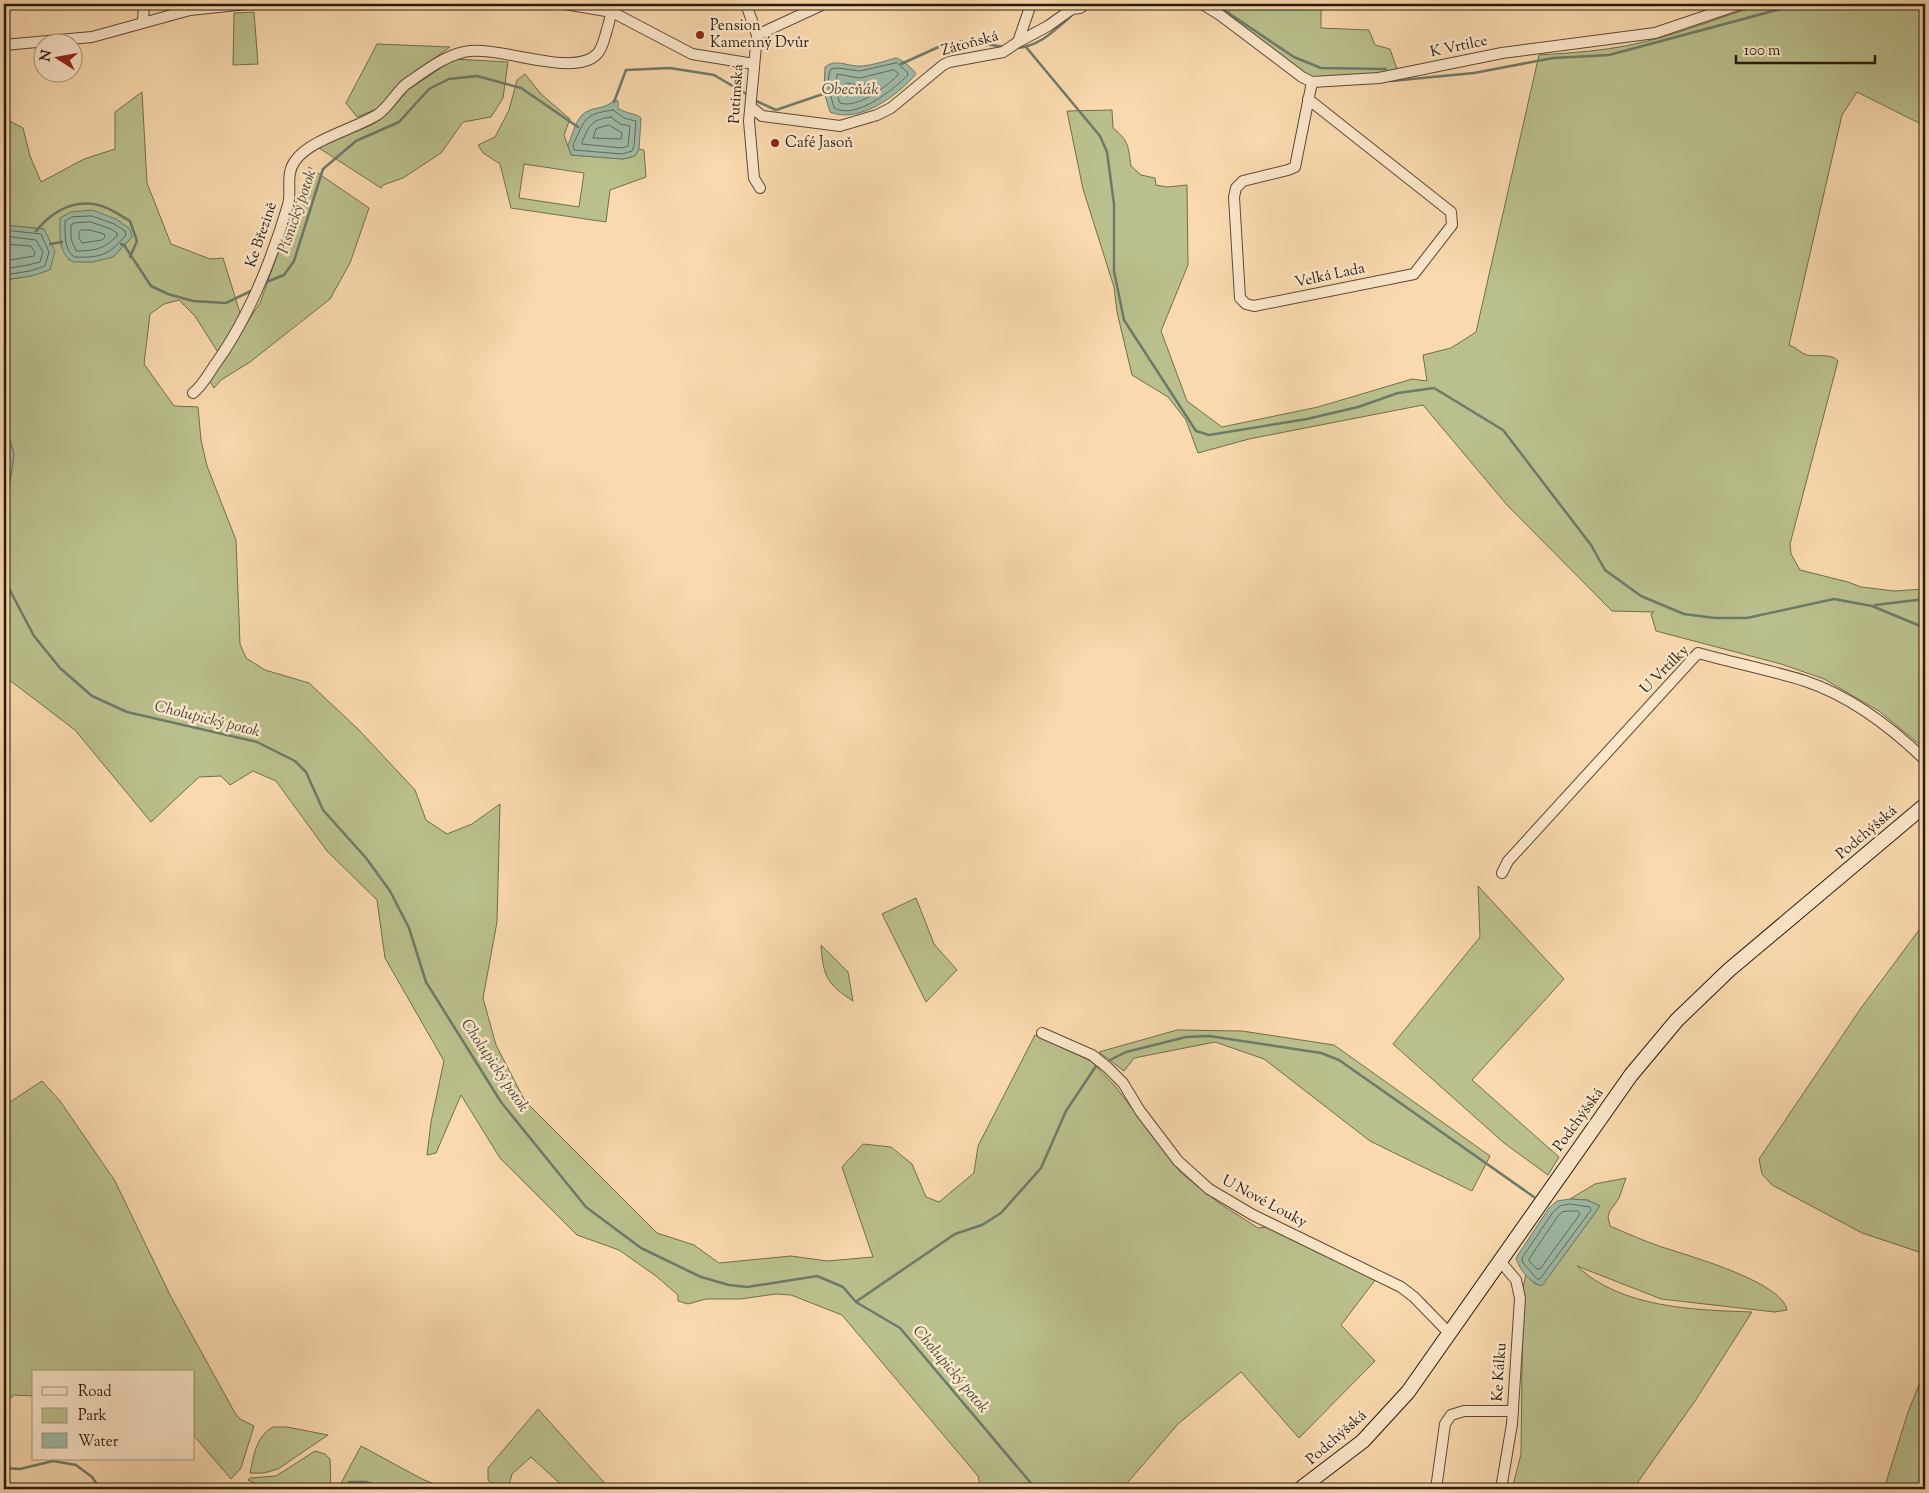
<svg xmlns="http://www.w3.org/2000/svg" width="1929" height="1493" viewBox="0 0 1929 1493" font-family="'Sorts Mill Goudy',serif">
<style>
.green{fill:#bac08d;stroke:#706e4e;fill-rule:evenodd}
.water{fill:#9ebaa6;stroke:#6e7a69}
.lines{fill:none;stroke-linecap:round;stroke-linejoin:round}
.shore{stroke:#626a5a;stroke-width:1}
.stream{stroke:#6e7a69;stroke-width:2.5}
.street-casing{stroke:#5c4a36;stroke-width:12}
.secondary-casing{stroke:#271b0e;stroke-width:16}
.street{stroke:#fbe6ca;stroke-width:10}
.secondary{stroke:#fbe6ca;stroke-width:14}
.poi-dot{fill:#8f2418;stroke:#fbe6ca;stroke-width:2}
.labels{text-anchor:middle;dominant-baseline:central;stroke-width:5;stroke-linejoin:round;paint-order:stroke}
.poi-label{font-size:15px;fill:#271b0e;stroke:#fbe6ca;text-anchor:start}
.street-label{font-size:15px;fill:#271b0e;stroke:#fbe6ca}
.water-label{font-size:16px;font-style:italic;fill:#4b4b3c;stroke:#fbe6ca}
</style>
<rect width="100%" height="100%" fill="#f9d9ad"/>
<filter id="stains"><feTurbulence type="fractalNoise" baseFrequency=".004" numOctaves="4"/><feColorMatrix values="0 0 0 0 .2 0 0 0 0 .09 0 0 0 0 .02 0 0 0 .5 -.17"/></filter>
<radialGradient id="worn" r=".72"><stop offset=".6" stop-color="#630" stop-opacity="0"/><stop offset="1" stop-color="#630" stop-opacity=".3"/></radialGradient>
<g class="green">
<path d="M1228,4H1321V28L1369,30L1375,45L1390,49L1397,69L1382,75L1310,77L1226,15L1234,5Z"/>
<path d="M1765,4H1925V126L1857,92L1842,115L1789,345C1796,347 1800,353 1807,355C1817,357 1832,353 1838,361L1790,544L1791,554L1800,570L1848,582L1861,587L1894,591L1925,589V749L1879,711L1824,679L1781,664L1656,631L1651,614L1654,612L1612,611L1507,505L1423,405L1249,439L1198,453L1186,420L1168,397L1132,375L1117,312L1114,287L1083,189L1067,111L1112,110L1113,128C1129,141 1128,146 1131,166L1141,175L1155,178L1156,185L1167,187L1187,185L1188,265L1161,331L1187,401L1222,427L1318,407L1412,379L1427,381L1423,355L1451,348L1476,332L1539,55C1570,53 1601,51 1630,45C1677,36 1720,16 1765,4Z"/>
<path d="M254,12L258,64L233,65L234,13Z"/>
<path d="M377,44L450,47L403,81L377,109L357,117L346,103Z"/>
<path d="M454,59L508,62L503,98L491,117L463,122L441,153L403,178L383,185L381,188L319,148L373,124L390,111L408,90Z"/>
<path d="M525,74L541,94L570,119L564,135L571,155L623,159L635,156L639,149L644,150L646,177L610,190L606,222L511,208L500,164L483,153L478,145L495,137L509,110L517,80ZM524,164L584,173L579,207L519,198Z"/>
<path d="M142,92L147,183L171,244L210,259L223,258L241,316L219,354L195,316L179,300L164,304L150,314L144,364L174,406L198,407L201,440L207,466L236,540L240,644L246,658L265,670L309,683L359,730L415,790L426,820L447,834L472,824L500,804L497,922L483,998L496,1045L525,1101L657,1233L694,1245L719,1263L791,1256L827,1261L873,1257L842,1167L863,1144L891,1147L912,1164L926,1197L939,1202L974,1173L978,1146L1035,1035L1091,1061L1115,1086L1181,1173L1219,1203L1258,1228L1269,1227L1376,1279L1341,1325L1375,1361L1299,1438L1241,1372L1178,1424L1122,1489H981L978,1476L842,1315L791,1295L776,1294L740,1299H706L688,1304L678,1301V1295L656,1276L619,1250L577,1235L500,1158L461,1095L436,1153L427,1155L431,1122L444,1061L385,958L377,900L327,851L276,781L253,771L230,785L221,776L199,777L151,822L75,730L4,676V490L9,489L14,454L4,421V280L31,276L44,229L4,225V118L23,128L30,156L41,182L84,159L115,149V112ZM132,237L113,257L69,260L60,242Z"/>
<path d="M309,167L369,208L350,263L330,299L250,362L221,380L214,388L209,380L260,303Z"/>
<path d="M1478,886L1564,979L1472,1080L1559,1157L1548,1175L1504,1143L1393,1044L1480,937Z"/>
<path d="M916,898L934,944L957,970L926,1002L882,914Z"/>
<path d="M1925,922V1254L1862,1233L1772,1185L1762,1174L1759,1159L1861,1008Z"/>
<path d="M821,945L848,972L853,1001C827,984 823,976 821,945Z"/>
<path d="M1177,1030L1242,1031L1334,1045L1490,1156L1472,1191L1370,1141L1264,1059L1215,1042L1134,1058L1124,1071L1099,1052Z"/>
<path d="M42,1081L60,1101L115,1181L171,1297L235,1413L240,1419L254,1426L241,1468L231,1479L194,1436V1372H34V1396L14,1395L4,1404V1106Z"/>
<path d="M1626,1178L1619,1198L1610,1211L1608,1217L1610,1226C1626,1233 1642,1240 1659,1246C1685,1255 1782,1281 1787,1310L1775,1312L1661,1299L1577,1266C1621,1308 1694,1310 1752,1312L1695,1401L1633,1489H1512L1521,1454L1523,1288L1526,1274L1535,1284L1542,1285L1600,1206L1587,1200L1570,1199L1595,1184Z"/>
<path d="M1925,1370V1489H1884L1908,1412Z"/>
<path d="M538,1409L610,1489H566L531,1457L512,1474L508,1489H500L488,1480V1468Z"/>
<path d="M273,1427H287L328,1435L278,1469L264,1473H250C254,1455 256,1436 273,1427Z"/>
<path d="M361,1446L422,1479L447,1489H338Z"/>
<path d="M315,1451L325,1454L330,1459L331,1489H266L248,1480L250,1478L276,1476Z"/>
</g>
<g class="water">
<path d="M896,58C903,60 913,69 916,74C897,96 859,124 830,112L824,92L825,67C835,59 845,65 856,66C869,67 884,61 896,58Z"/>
<path d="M614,100L618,101V108C628,115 634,112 641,118L639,149L635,156L623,159L571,155L568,145C572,136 575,122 582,115C591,106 606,110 614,100Z"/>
<path d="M92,210L116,219L130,229L132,237L113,257L93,262H73C58,254 60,233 60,218L71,212Z"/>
<path d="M4,225L44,229L55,251L50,270L31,276L4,280Z"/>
<path d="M4,421L14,454L9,489L4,490Z"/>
<path d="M1570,1199L1587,1200L1600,1206L1542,1286C1530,1283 1519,1269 1516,1258L1549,1208L1557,1201Z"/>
</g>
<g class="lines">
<g class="shore">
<path d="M897,63L907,72L908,75C893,90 856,120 834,108C831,96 825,80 831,69L838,68L859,71Z"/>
<path d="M894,70L898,73V75C886,87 857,109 840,103L836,92L837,74L859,78Z"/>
<path d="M847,83L858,85L867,84L869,87L861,92L847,96L844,91V85Z"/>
<path d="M613,110L624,118L636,121L634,146L632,151L622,154L574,150L573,145C585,120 583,114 613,110Z"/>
<path d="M611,117L620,124L630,126L628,146L622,148L582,144V142C590,124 591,120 611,117Z"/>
<path d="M609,125L622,133L621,139L593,138L596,129Z"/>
<path d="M92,216L114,224L125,231L126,235C109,255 101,258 74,257C64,249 65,234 65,221L72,217Z"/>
<path d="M91,222L111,229L117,233V236C104,249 95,251 76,251L71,239V225L74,223Z"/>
<path d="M4,230L41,234L49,252L45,266L30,271L4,275"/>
<path d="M81,230H90L104,234L105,237L102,240L82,243L79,238V232Z"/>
<path d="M4,236L36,240L43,252L40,262L28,265L4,269"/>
<path d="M4,244L31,246L35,253L34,256L4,261"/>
<path d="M1570,1204L1590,1207L1591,1210L1540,1279H1537L1523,1263L1522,1258L1553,1212L1560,1206Z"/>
<path d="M1570,1211H1578L1580,1214L1540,1269H1537L1529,1261V1259L1558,1216L1562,1212Z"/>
</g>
<g class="stream">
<path d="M1215,4L1294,57L1321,68L1386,69"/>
<path d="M1026,47L1100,136L1107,152L1114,204V271L1124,320L1196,431L1209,435L1307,419L1358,407L1398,393L1434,388L1503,430L1591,545L1605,570L1641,596L1684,614L1715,618H1747L1834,599L1872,606L1925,628"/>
<path d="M1016,48C1039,47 1055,30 1071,16"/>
<path d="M901,64L943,45L964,41L1005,47"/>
<path d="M1391,81L1474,73L1553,58L1609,55L1799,4"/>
<path d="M754,100L776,110L826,93"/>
<path d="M614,102L626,70L670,68L714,75L748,95"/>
<path d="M36,231C52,212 72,199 98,205C109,207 121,216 130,221L137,241L130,257"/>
<path d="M50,244L62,242"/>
<path d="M121,244L124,245L151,286L168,294L193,301L226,303L253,290"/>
<path d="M264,283L284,275L294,261L323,169L356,141L399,122L429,89L449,79L477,76L521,88L578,127"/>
<path d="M4,579L34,636L60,668L92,696L127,712L257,742L295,761L306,772L323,810L366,858L390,891L409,928L426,982L501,1102L586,1207L641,1248L701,1277L729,1285L747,1287L817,1276L843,1287L856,1302L900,1328L1036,1489"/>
<path d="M1875,605L1925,599"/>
<path d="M1110,1060L1126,1052L1186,1037L1209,1036L1321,1053L1339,1060L1534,1197"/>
<path d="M857,1301L955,1234L982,1225L1001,1213L1041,1168L1066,1111L1096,1066"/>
<path d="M4,1468L20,1469L53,1461L76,1465L92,1477L100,1489"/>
<path d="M343,1489L349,1482H365L392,1489"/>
</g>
<defs>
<g id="street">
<path d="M565,4L612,12L692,54L754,64"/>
<path d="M746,4L757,35L749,121L754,178L760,188"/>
<path d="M1202,4L1220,15L1302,77L1312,82L1379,78L1502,53L1655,33L1741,4"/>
<path d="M1385,4H1423"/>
<path d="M143,22L144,4"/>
<path d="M757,35L824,4"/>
<path d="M1018,42L1031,4"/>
<path d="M4,45L92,37L190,10L247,4"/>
<path d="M1308,99L1451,212L1452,225L1414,274L1254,306L1246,304L1240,298L1234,197L1236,188L1243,181L1288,170L1295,167L1312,82"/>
<path d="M751,107L762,116L840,126L877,115L891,108L943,65L949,62L1003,52L1018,42L1048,26L1072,9L1080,8L1085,4"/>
<path d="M193,393C202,386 208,375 214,366C249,318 271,262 288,205C292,191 285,174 295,161C309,140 354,129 377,115C388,108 395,94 405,85C422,73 444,56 464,52C498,44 573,79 597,54C602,49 604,40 606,33C609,23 612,14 612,4"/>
<path d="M1502,873L1508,861L1698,653C1734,663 1770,670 1805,681C1850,696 1892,728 1925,760"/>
<path d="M1042,1033L1092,1055L1107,1067L1123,1083L1140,1111L1178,1161L1209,1189L1253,1215L1401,1287L1414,1297L1450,1334"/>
<path d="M1500,1261L1516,1280L1520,1298L1512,1424L1501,1489"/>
<path d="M1436,1489L1445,1424L1451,1415L1464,1411H1513"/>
</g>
<path id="secondary" d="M1300,1489L1363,1441L1408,1392L1631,1075L1677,1020L1729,970L1925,805"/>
</defs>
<use href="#street" class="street-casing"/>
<use href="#secondary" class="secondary-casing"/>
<use href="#street" class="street"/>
<use href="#secondary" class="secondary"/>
</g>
<g class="poi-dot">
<circle cx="700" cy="35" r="5"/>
<circle cx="775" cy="143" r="5"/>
</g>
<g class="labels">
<g class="poi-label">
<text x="710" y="26">Pension<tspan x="710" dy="17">Kamenný Dvůr</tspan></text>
<text x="785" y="143">Café Jasoň</text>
</g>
<g class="street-label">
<text transform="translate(970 44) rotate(-15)">Zátoňská</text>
<text transform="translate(1459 47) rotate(-12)">K Vrtilce</text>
<text transform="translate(737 94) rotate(-86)">Putimská</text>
<text transform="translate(262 235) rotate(-71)">Ke Březině</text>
<text transform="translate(1330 276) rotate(-12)">Velká Lada</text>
<text transform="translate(1665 670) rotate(-45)">U Vrtilky</text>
<text transform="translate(1867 833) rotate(-40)">Podchýšská</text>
<text transform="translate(1579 1120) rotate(-54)">Podchýšská</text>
<text transform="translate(1264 1202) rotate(28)">U Nové Louky</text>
<text transform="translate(1500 1372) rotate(-86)">Ke Kálku</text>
<text transform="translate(1337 1438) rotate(-41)">Podchýšská</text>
</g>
<g class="water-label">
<text x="850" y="90">Obecňák</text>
<text transform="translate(298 212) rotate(-71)">Písnický potok</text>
<text transform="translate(207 720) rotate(14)">Cholupický potok</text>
<text transform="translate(494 1066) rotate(56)">Cholupický potok</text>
<text transform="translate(950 1370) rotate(50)">Cholupický potok</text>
</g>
</g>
<rect width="1929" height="1493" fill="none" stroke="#f9d9ad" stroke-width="20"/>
<rect x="5" y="5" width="1919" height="1483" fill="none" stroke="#271b0e" stroke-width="2.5"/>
<rect x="10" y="10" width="1909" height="1473" fill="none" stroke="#271b0e"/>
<rect x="32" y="1370" width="162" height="90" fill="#fbe6ca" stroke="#a6957f"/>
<rect x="42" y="1387" width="25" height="8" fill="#fbe6ca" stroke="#a6957f"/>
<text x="78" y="1396" font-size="15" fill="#271b0e">Road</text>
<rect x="42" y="1408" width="25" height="15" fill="#bac08d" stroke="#a6957f"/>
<text x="78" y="1420" font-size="15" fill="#271b0e">Park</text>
<rect x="42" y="1433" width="25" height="15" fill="#9ebaa6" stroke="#a6957f"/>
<text x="78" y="1446" font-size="15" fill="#271b0e">Water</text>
<g transform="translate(58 58) rotate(281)"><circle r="24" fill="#fbe6ca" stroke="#a6957f"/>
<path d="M0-4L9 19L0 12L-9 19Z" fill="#8f2418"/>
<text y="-8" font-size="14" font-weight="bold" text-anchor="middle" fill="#271b0e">N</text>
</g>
<path d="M1736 55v8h139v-8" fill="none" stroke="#271b0e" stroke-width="2.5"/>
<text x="1744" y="55" font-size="15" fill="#271b0e" stroke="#fbe6ca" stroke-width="4" paint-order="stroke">100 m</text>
<rect width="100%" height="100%" filter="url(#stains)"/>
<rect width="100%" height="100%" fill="url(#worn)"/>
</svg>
